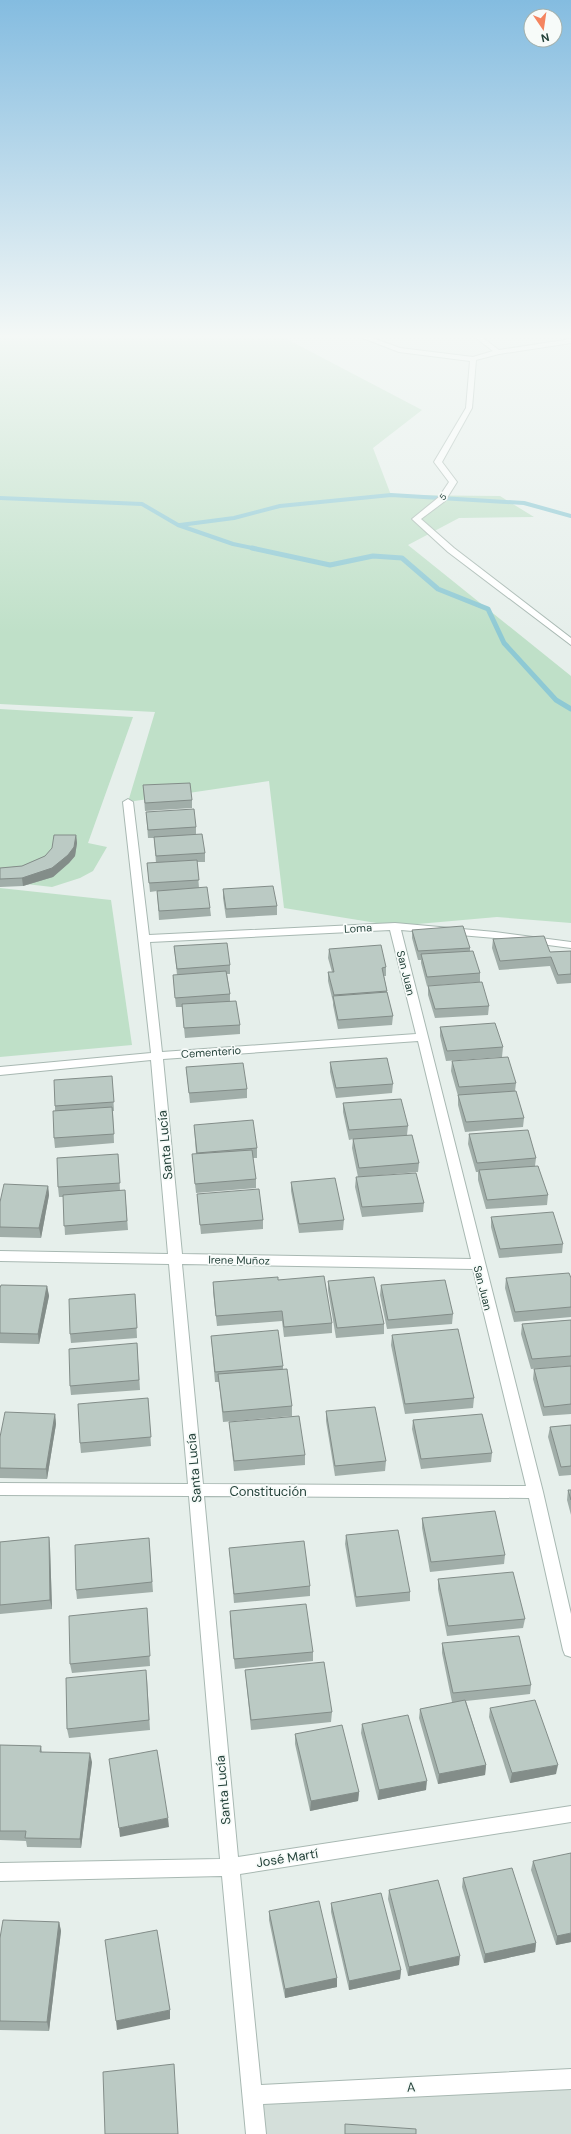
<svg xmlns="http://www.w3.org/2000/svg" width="571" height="2134" viewBox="0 0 571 2134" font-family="'DM Sans',sans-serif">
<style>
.built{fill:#d4dfda}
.green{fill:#bfe0c8}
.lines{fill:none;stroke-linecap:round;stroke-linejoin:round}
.stream-far1{stroke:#8ec9d4;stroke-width:4}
.stream{stroke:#8ec9d4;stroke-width:5}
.minor-casing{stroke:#a8b8b2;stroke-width:2}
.minor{fill:#fff;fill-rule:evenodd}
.wall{fill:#a1aea9}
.shaded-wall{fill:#838d89}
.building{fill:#bbcac4;stroke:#838d89}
.labels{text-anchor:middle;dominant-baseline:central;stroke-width:3.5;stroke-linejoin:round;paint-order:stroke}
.far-street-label{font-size:9px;fill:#24423a;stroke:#f7fbf9}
.street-label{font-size:11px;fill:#24423a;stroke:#f7fbf9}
.near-street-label{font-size:13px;fill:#24423a;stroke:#f7fbf9}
</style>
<rect width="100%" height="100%" fill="#e6efeb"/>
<path class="built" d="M571,2082V2134H256L252,2095Z"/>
<g class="green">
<path d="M0,335H279L422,410L373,448L391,495L500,496L534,517L459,518L408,545L571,676V923L497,917L395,926L284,908L269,781L128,802L155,712L0,704Z"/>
<path d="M0,709L133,717L88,843L107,847L93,871L80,878L52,887L0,881Z"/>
<path d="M0,888L111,900L132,1045L0,1057Z"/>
</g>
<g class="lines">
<g class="stream-far1">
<path d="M0,498L142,504L178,525L233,544L257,549"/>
<path d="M180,525L234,518L280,506L391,495L524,503L571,516"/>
</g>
<path class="stream" d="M252,548L330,565L373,556L402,558L438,589L488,609L504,643L556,700L571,709"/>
<defs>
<g id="minor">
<path d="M355,335H364L400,348L473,357L493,351L472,335H479L499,350L571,339V343L499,354L476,360L472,408L442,462L457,482L445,501L421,519L454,548L571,638V645L448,552L412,519L439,497L449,482L434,462L466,408L470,361L399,352Z"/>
<path d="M128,799L133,802L149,935L395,923L495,932L571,942V948L495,938L401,930L543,1492L571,1614V1657L565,1655L563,1650L529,1498L204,1496L238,1857L571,1806V1822L240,1874L261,2085L571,2069V2089L263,2104L266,2134H246L222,1876L0,1881V1863L220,1859L189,1496L0,1495V1483L188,1484L169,1264L0,1261V1251L168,1254L151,1060L0,1075V1067L151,1053L123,802ZM390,930L416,1034L162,1052L150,942ZM418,1041L471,1259L182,1254L163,1059ZM182,1264L473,1269L526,1486L203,1484Z"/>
</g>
</defs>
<use href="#minor" class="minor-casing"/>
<use href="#minor" class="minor"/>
</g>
<g class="wall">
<path d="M143,785L192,800V808L145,811Z"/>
<path d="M146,812L196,827V835L205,853V862H197L199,888L210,908L211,916L159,920L157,891L150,892L147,863H156L154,838H148Z"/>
<path d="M76,835L77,843L75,856L69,863L53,877L23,886L0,887V868L22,866L45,856Z"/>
<path d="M223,889L277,906V915L226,918L223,898Z"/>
<path d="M412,930L470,948V951L480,973V982L427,986L421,963V960H418L412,938Z"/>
<path d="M493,939L550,952L571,951V983L557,984L550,966L499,970L492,948Z"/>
<path d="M174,946L230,965V974H227L230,994V1001L240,1025V1034L185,1038L182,1007H176L173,975H177Z"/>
<path d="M329,949L386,967V976H384L387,991V994L393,1016L392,1025L338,1029L333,1005V1002L328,981V972H332L328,958Z"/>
<path d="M428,986L489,1006L488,1015L435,1018L428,995Z"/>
<path d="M440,1027L503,1047L502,1057L446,1061L440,1036Z"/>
<path d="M452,1061L516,1083L515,1091L524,1118L523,1127L465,1132L458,1105V1096L451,1071Z"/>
<path d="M330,1062L393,1084L392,1093L336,1098L330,1072Z"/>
<path d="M186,1067L247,1089V1098L190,1103Z"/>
<path d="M112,1076L114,1111H113L114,1143L55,1148L54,1138L55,1111V1106Z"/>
<path d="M343,1103L408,1126L407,1135L419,1163L418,1172L358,1177L352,1148L353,1139L349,1140L343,1112Z"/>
<path d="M194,1125L257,1148V1158H253L256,1179V1188L196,1193L192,1154H196Z"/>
<path d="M469,1134L536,1158L535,1166L548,1195L547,1205L486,1209L478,1180V1172H476L468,1144Z"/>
<path d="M118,1154L120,1191L125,1190L128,1230L65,1235L63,1197H59L58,1187Z"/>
<path d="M356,1177L424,1203L423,1212L362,1217L355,1187Z"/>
<path d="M291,1182L344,1220L343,1230L299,1233L291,1191Z"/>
<path d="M48,1186L49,1195L41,1238L0,1237V1202Z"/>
<path d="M197,1194L263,1220V1229L201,1234Z"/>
<path d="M491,1217L563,1244L562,1253L499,1258L491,1227Z"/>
<path d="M506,1278H571V1317L514,1322L505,1288Z"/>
<path d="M278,1280L332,1323V1333L284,1337L282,1321L217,1326L213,1292V1282Z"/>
<path d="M328,1281L384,1324V1334L336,1338L328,1290Z"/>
<path d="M381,1285L453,1314L452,1324L387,1329L380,1295Z"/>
<path d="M47,1286L49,1296L39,1344L0,1343V1288Z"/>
<path d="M135,1294L137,1338L71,1343L70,1334Z"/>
<path d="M571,1320V1366L531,1369L521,1334L522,1324Z"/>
<path d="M392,1335L474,1398L473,1408L405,1414L391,1345Z"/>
<path d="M211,1336L283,1366V1369L292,1406V1416L223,1422L219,1382H215Z"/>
<path d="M137,1343L140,1390L71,1395L70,1386Z"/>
<path d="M571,1366V1414L543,1416L533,1379L534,1369Z"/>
<path d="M148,1398L151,1446L81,1453L80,1443Z"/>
<path d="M326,1411L386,1461L385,1471L335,1476L326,1421Z"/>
<path d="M55,1414L56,1424L47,1479L0,1478V1437Z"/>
<path d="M413,1420L492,1453L491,1462L421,1469L412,1429Z"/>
<path d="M229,1422L305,1455V1465L234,1471L230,1431Z"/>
<path d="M571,1425V1475L559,1476L548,1437L550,1427Z"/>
<path d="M568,1490H571V1515L567,1500Z"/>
<path d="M422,1518L505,1555L504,1564L430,1572L422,1528Z"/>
<path d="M346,1535L410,1592V1601L356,1607L345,1544Z"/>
<path d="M49,1537L50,1547L52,1609L0,1614V1542Z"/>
<path d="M149,1538L153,1592L77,1599L76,1590Z"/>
<path d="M229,1548L310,1586V1596L234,1603L230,1558Z"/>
<path d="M438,1579L525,1619L523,1628L447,1636L438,1589Z"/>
<path d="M147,1608L150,1666L72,1673L70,1664Z"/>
<path d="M230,1611L313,1652V1661L235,1669L230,1621Z"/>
<path d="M442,1643L531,1685L530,1694L466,1701L486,1765L485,1775L438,1784L419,1718L420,1709L456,1702H452L442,1653Z"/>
<path d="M245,1670L332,1712L331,1722L251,1730L246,1679Z"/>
<path d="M147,1679L150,1730L69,1738L67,1729Z"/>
<path d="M490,1708L556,1774L510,1783L489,1717Z"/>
<path d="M362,1724L426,1790L378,1800L361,1733Z"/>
<path d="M295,1734L359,1792L358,1801L310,1811L295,1744Z"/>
<path d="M0,1745L41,1746L42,1752L92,1762L81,1848L27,1847L26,1841L0,1840Z"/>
<path d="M533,1861L571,1942L556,1945L531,1870Z"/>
<path d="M463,1878L536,1943L535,1952L484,1963L462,1887Z"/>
<path d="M389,1890L459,1965L408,1976L388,1899Z"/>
<path d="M331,1903L401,1970L400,1979L349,1990L331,1912Z"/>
<path d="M269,1911L337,1978V1987L285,1998L269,1920Z"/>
<path d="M59,1922L61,1931L49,2031L0,2030V1938Z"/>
</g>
<g class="shaded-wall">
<path d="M76,835L77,843L75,856L69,863L53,877L23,886L22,878Z"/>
<path d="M48,1186L49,1195L41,1238L39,1228Z"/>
<path d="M47,1286L49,1296L39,1344L38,1334Z"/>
<path d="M55,1414L56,1424L47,1479L46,1469Z"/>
<path d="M49,1537L50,1547L52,1609L50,1600Z"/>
<path d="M90,1753L92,1762L81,1848L80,1839Z"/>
<path d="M486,1765L485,1775L438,1784L439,1774Z"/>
<path d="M558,1765L556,1774L510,1783L512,1773Z"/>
<path d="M427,1781L426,1790L378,1800L379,1790Z"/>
<path d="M359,1792L358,1801L310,1811L311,1801Z"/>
<path d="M168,1818L169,1827L120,1837L119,1828Z"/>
<path d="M59,1922L61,1931L49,2031L47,2022Z"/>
<path d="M571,1933V1942L556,1945L557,1936Z"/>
<path d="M536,1943L535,1952L484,1963L485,1954Z"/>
<path d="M460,1956L459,1965L408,1976L409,1967Z"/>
<path d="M401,1970L400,1979L349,1990V1981Z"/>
<path d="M337,1978V1987L285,1998V1989Z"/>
<path d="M170,2010V2019L117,2030L116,2021Z"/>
</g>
<g class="building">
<path d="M190,783L192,800L145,803L143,785Z"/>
<path d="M194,809L196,827L148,830L146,812Z"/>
<path d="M202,834L205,853L156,856L154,837Z"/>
<path d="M54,835H76L74,847L68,855L52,868L22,878L0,879V868L22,866L45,856L52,848Z"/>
<path d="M197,860L199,880L149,883L147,863Z"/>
<path d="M273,886L277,906L226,909L223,889Z"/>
<path d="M207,887L210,908L159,911L157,891Z"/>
<path d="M463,926L470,948L418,951L412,930Z"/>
<path d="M544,936L550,952L571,951V974L558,975L551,957L500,961L493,939Z"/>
<path d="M227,943L230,965L177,969L174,946Z"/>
<path d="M381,945L386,967L382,968L387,991L334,995L328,972H334L329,949Z"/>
<path d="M473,951L480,973L427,977L421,954Z"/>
<path d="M226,971L230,994L175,998L173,975Z"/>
<path d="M482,982L489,1006L435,1009L428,986Z"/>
<path d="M387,992L393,1016L338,1020L333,996Z"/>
<path d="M236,1001L240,1025L184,1028L182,1004Z"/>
<path d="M495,1023L503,1047L447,1051L440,1027Z"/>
<path d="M508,1057L516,1083L459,1087L452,1061Z"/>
<path d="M387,1058L393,1084L336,1088L330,1062Z"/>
<path d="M243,1063L247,1089L189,1093L186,1067Z"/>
<path d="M112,1076L114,1102L55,1106L54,1080Z"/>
<path d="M516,1091L524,1118L466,1122L458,1095Z"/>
<path d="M401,1099L408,1126L349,1130L343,1103Z"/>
<path d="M112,1107L114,1134L54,1138L53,1111Z"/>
<path d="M253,1120L257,1148L197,1153L194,1125Z"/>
<path d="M528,1130L536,1158L477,1163L469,1134Z"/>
<path d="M412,1135L419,1163L359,1168L353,1139Z"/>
<path d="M252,1150L256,1179L195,1184L192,1154Z"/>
<path d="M118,1154L120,1183L58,1187L57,1158Z"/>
<path d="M538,1166L548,1195L487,1200L479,1170Z"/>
<path d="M416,1173L424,1203L362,1207L356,1177Z"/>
<path d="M335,1178L344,1220L299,1224L291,1182Z"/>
<path d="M4,1184L48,1186L39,1228L0,1227V1202Z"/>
<path d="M259,1189L263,1220L200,1225L197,1194Z"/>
<path d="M125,1190L127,1221L64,1226L63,1195Z"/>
<path d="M553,1212L563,1244L500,1249L491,1217Z"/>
<path d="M569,1273L571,1278V1307L515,1312L506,1278Z"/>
<path d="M324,1276L332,1323L284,1327L282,1311L216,1316L213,1282L278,1277V1280Z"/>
<path d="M374,1277L384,1324L337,1328L328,1281Z"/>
<path d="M445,1280L453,1314L388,1320L381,1285Z"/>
<path d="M1,1285L47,1286L38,1334L0,1333V1288Z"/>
<path d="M135,1294L137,1328L70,1334L69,1299Z"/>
<path d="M571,1320V1356L532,1359L522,1324Z"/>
<path d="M458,1329L474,1398L405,1404L392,1335Z"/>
<path d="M278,1330L283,1366L215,1372L211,1336Z"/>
<path d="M137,1343L139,1380L70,1386L69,1349Z"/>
<path d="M571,1366V1404L544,1407L534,1369Z"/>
<path d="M287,1369L292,1406L223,1412L218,1374Z"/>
<path d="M148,1398L151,1437L80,1443L78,1404Z"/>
<path d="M375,1407L386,1461L335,1466L326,1411Z"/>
<path d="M5,1412L55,1414L46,1469L0,1468V1437Z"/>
<path d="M482,1414L492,1453L421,1459L413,1420Z"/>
<path d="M299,1416L305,1455L234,1461L229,1422Z"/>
<path d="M571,1425V1466L561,1467L550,1427Z"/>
<path d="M568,1490H571V1500Z"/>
<path d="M495,1511L505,1555L431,1562L422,1518Z"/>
<path d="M398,1530L410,1592L356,1597L346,1535Z"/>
<path d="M49,1537L50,1600L0,1605V1542Z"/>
<path d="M149,1538L152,1582L76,1590L75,1545Z"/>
<path d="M304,1541L310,1586L234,1594L229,1548Z"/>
<path d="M513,1572L525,1619L448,1626L438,1579Z"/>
<path d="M306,1604L313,1652L234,1659L230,1611Z"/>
<path d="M147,1608L150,1656L70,1664L69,1616Z"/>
<path d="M519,1636L531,1685L453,1693L442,1643Z"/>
<path d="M324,1662L332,1712L251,1720L245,1670Z"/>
<path d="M146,1670L149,1720L67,1729L66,1678Z"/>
<path d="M465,1700L486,1765L439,1774L420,1709Z"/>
<path d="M535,1700L558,1765L512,1773L490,1708Z"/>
<path d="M408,1715L427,1781L379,1790L362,1724Z"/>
<path d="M342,1725L359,1792L311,1801L295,1734Z"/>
<path d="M0,1745L41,1746L40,1752L90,1753L80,1839L25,1838L26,1831H0Z"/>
<path d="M157,1750L168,1818L119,1828L109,1759Z"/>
<path d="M571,1853V1933L557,1936L533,1861Z"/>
<path d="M512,1868L536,1943L485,1954L463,1878Z"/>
<path d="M438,1880L460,1956L409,1967L389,1890Z"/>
<path d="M381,1893L401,1970L349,1981L331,1903Z"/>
<path d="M319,1901L337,1978L285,1989L269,1911Z"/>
<path d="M3,1920L59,1922L47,2022L0,2021V1938Z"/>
<path d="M157,1930L170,2010L116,2021L105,1940Z"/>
<path d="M174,2064L178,2134H105L103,2072Z"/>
<path d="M345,2124L416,2129V2134H345Z"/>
</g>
<linearGradient id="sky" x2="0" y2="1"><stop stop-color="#84bce0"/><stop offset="0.53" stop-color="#f4f8f6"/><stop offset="1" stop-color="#f4f8f6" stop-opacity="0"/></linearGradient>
<rect width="571" height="634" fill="url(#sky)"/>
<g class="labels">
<g class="far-street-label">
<text transform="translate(443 497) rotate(-49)">5</text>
</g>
<g class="street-label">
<text transform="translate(358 928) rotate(-3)">Loma</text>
<text transform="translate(406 973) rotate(76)">San Juan</text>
<text transform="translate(211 1052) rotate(-4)">Cementerio</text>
<text transform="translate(239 1260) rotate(1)">Irene Muñoz</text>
<text transform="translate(483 1288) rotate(76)">San Juan</text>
</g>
<g class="near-street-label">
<text transform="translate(165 1145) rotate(-95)">Santa Lucía</text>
<text transform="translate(194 1468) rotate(-95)">Santa Lucía</text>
<text x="268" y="1491">Constitución</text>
<text transform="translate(223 1790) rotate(-95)">Santa Lucía</text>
<text transform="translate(287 1858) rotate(-9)">José Martí</text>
<text transform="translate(411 2087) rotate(-3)">A</text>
</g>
</g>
<g transform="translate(543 28) rotate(167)"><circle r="19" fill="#f7fbf9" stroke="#a3b1ad"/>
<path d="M0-3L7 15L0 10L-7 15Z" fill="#f4845f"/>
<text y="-6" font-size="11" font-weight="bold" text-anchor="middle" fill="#24423a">N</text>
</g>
</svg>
